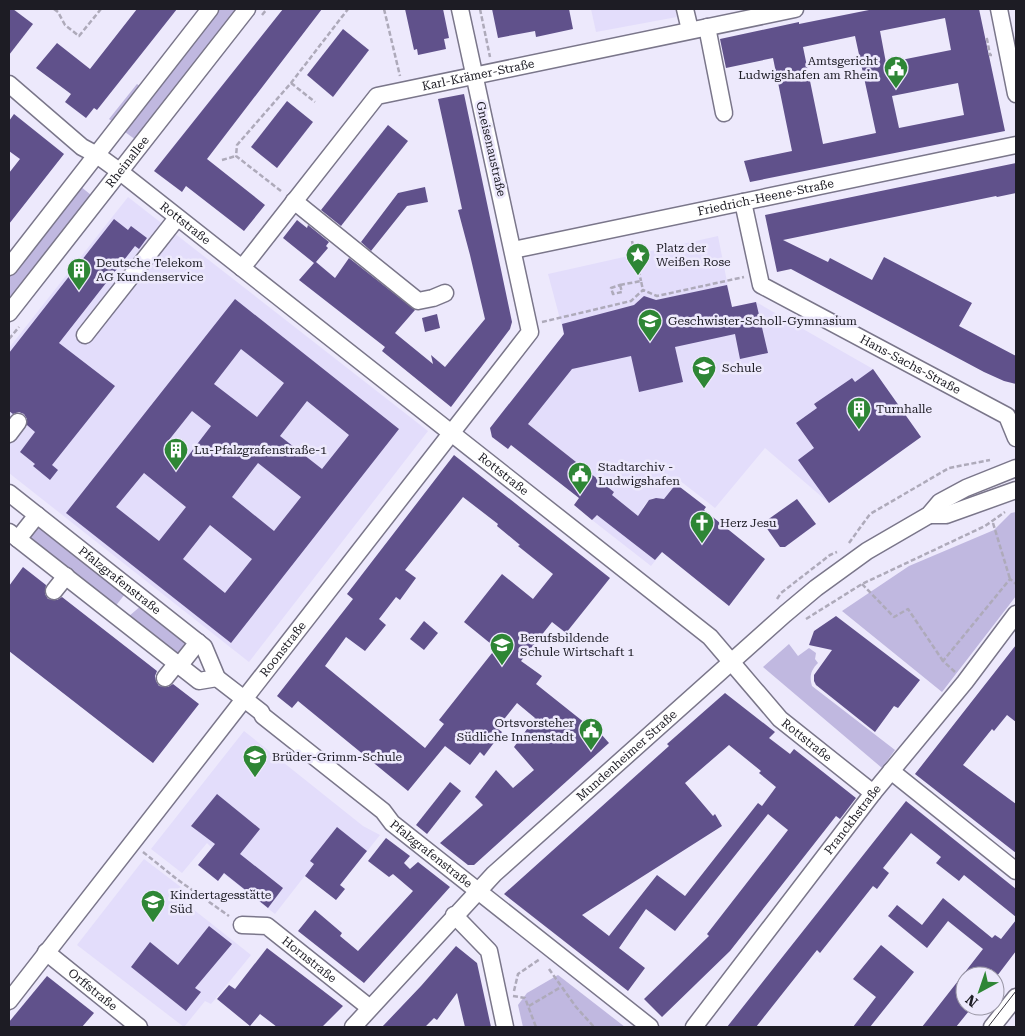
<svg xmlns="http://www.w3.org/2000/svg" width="1025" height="1036" viewBox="0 0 1025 1036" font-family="'Roboto Serif',serif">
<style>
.built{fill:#e3ddfb}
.green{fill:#c0b8e0}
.building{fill:#60518b;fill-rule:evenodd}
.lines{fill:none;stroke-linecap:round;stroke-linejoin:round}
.minor-casing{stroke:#7a768a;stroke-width:19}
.path{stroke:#aeaaba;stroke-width:2.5;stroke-dasharray:5 2.5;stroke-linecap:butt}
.minor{stroke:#fff;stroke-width:16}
.tram{stroke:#383640;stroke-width:1}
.labels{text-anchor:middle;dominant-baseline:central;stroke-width:5;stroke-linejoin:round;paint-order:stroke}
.poi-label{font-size:12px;fill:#1d1c24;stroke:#ede9fc;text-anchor:start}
.street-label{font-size:12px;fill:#1d1c24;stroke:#ede9fc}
</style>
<rect width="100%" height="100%" fill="#ede9fc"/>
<g class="built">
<path d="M591,9H675L677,17L596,32Z"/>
<path d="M128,197L428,431L249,662L9,473V348Z"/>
<path d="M718,236L732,307L756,302L873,369L921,437L829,503L765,448L715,508L679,480L664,500L653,498L646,503L643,507V510L655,547L662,552L651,566L592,520L614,492L528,424L508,449L492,437L490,428L564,334L548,274Z"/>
<path d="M244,731L363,826L380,835L340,885L314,864L275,914L224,874L218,881L198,865L212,848L207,843L182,873L151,849Z"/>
<path d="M144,859L190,894L184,902L251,955L211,1004L205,1001L184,1027L77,945Z"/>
</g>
<g class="green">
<path d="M217,9H238L136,140L125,132L177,64L186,49Z"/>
<path d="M137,84L141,87L113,122L109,119Z"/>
<path d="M80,186L91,195L38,262L9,304V277Z"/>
<path d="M1016,512V596L942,692L842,611L909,566L994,530L1011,513Z"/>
<path d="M39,524L125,594L114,608L29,540Z"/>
<path d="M142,605L189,643L179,655L128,617Z"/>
<path d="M789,644L798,656L809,648L816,653L815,659L818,663C811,670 809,676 812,686L895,750L882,768L763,667Z"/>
<path d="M558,975L625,1027H523L518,1005L527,993Z"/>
</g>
<g class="building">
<path d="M9,9H13L33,24L9,55Z"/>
<path d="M137,9H177L97,110L94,108L86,118L65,102L71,94L36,68L57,43L90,69Z"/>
<path d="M283,9H322L207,159L265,205L244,231L186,186L182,192L154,171Z"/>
<path d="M405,9H443L449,38L444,39L446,49L418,55L417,49L414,50Z"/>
<path d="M492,9H569L573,29L536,37L535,31L498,38Z"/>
<path d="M874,9H979L1005,131L750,182L744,161L792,151L773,58L726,68L720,39L799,22V24ZM945,18L951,50L886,63L880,31ZM855,36L876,133L823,144L803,47ZM958,83L964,115L899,128L892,96Z"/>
<path d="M343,29L369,50L333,97L307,75Z"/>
<path d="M464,94L512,322L510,329L451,407L382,351L385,347L299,280L314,263L283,238L297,220L307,228L308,225L329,242L326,246L328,248L316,262L335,278L349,258L415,310L395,333L433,364L431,355L445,367L485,319L470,255L458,210L462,209L438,99Z"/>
<path d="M287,101L313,122L277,168L251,147Z"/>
<path d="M14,114L64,154L9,224V173L20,159L9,151V121Z"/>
<path d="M388,125L408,141L341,226L321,210Z"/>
<path d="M1016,163V193L997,197L996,196L783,240L828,262L830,258L872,280L884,257L972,303L959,326L1016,356V384L1004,381L984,372L791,269L777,272L765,215Z"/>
<path d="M425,187L428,202L407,206L371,251L361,242L398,193Z"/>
<path d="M114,219L128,230L131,226L147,238L139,249L135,246L59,343L115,386L52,465L58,470L50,480L33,466L35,464L20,452L35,432L27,425V419L24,414L19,412L13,414L9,411V353Z"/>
<path d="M727,285L732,307L756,302L768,353L740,359L735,334L675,347L683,382L639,392L631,356L572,369L528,424L614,492L612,495L638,516L649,500L656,498L664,499L676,484L706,507L704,510L765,559L729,606L662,552L655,560L597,515L592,520L574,505L579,498L511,445L508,449L492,437L490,428L564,334L562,324L634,305L644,296L656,300Z"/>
<path d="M235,299L399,429L231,643L66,513ZM241,349L284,383L257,417L214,384ZM307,401L349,435L322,469L280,436ZM192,411L211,426L185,460L165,445ZM258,463L301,497L274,531L232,497ZM144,473L186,507L159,541L116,507ZM210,525L252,559L225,593L183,559Z"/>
<path d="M437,314L440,328L425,332L422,318Z"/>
<path d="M873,369L921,437L829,503L798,460L814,448L796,423L817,408L814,404L852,378L855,382Z"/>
<path d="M454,455L610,578L566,633L552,622L521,661L542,676L536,684L590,727L593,725L609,743L474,865H468L440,843L483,805L475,797L496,770L513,788L534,770L514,747L535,718L517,703L497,728L502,732L484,756L480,752L470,765L445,746L408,791L298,701L292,708L277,696L353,599L347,594ZM463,497L498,524L497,526L520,545L518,546L553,574L533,599L502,574L464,622L496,648L439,720L444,724L425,748L325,666L346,637L365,651L386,625L379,619L396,597L400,600L416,578L405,570Z"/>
<path d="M797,499L816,524L785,547H780L763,523Z"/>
<path d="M23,567L46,585L45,594L48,599L57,600L62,597L157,671L155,676L156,681L159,686L168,687L173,684L199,704L153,763L9,651V586Z"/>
<path d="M836,616L920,680L898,708L894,706L875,732L816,685L814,681V675L832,650L809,645L814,631Z"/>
<path d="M424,621L438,633L424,650L410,639Z"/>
<path d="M1016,645V722L1007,715L994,731L992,729L963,765L1016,804V853L915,774Z"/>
<path d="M725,693L775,732L769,738L790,754L794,749L856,798L840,819L836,816L730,951L662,1017L644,999L709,936L707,934L788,830L768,814L675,931L646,909L619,948L645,968L628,991L504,894L669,746L667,744ZM729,745L761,771L759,773L776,787L762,806L758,803L685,896L657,875L609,936L582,915L722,826L715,814L713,816L685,783Z"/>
<path d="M450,782L461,791L427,834L416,825Z"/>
<path d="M217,794L260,829L240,854L283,888L268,908L224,873L218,881L198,865L215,844L191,826Z"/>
<path d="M906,801L1016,889V917L964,875L959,881L936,863L941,857L911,833L883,868L889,873L877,889L873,886L820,953L817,950L756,1027H727Z"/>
<path d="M337,827L367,851L340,885L345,889L336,900L305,876L314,864L310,861Z"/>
<path d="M386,838L410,856L404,863L410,869L418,862L450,887L364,983L298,931L315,910L342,933L340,936L358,951L413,891L393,874L389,877L368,861Z"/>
<path d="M943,898L992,938L995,935L1001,939L1016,920V951L997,976H965V1006H973L956,1027H922L983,949L948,921L927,948L888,916L897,905L922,925Z"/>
<path d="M209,926L232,944L195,988L201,992L186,1011L131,967L150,942L178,965Z"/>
<path d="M881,945L914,972L870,1027H853L876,997L853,979Z"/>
<path d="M456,946L477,963L491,1027H465L457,993L437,1020L434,1018L425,1027H382L421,986Z"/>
<path d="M267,948L343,1006L322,1027H277L260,1014L250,1026L217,999L229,985L235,989Z"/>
<path d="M47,976L94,1013L82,1027H9V1022Z"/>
</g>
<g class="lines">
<defs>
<g id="minor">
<path d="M685,9L690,30"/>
<path d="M999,9L1016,94"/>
<path d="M707,27L724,113"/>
<path id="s1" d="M9,84L82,147L97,155L119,171L710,637L780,719L873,793"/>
<path d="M294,201L418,301L433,298L445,293"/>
<path id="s2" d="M743,202L761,285L1007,416L1016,438"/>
<path id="s3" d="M513,250L1016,145"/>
<path d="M9,267L210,9"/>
<path id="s4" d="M242,268L377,96L795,9"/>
<path id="s5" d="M9,313L247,9"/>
<path d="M85,335L177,218"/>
<path d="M9,434L18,422"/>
<path id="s6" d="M9,493L204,647L217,678L261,712L263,716L383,811L392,823L650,1027"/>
<path d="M929,515H946L1016,490"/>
<path d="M9,532L199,681L217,678"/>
<path d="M18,539L37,515"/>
<path d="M54,591L66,576"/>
<path d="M165,678L177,663L183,661L198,642"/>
<path d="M891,771L1016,871"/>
<path d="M454,915L489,951L505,1027"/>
<path id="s7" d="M242,925L267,926L370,1008"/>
<path id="s8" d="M46,952L139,1027"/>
<path id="s9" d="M9,1001L530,332L460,9"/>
<path id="s10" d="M353,1027L494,874L785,614L816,588L867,551L929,515L940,502L966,488L1016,468"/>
<path id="s11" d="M694,1027L873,793L965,682L1016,614"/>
<path d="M992,1027L1016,997"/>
</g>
</defs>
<use href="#minor" class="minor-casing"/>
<g class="path">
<path d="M54,9L58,12L65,25L79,36L101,9"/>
<path d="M384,9L400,76"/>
<path d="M480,9L490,57"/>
<path d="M262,15L267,9"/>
<path d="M988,39H987L990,55H992"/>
<path d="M291,83L315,102"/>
<path d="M222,160L236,156"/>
<path d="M281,191L236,156L237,145L291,83L348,9"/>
<path d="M632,241L641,281"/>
<path d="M620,285L622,292L613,294L611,288Z"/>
<path d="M620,285L641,281L643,290"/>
<path d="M542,322L631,301L643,290L657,296L744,277"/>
<path d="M9,339L19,327"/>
<path d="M993,523L1010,579"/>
<path d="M849,543L870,514L949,468L990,460"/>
<path d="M862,584L894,617L908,609L943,661"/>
<path d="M777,599L781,593L830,555L837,552"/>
<path d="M806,619L862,584L985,526L1005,512"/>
<path d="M955,672L943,661L1010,579L1016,584"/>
<path d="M143,852L178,880L229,916"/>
<path d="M549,969L576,1007L594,1027"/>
<path d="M514,991L518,974L540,959"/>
<path d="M513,996L525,998L536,1027"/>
<path d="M529,1006L561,987"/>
</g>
<use href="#minor" class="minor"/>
<path class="tram" d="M988,1027L1016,991"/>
</g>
<defs>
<symbol id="civic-pin" viewBox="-11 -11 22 30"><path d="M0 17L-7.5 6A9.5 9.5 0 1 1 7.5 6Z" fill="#2e8635" stroke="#ede9fc"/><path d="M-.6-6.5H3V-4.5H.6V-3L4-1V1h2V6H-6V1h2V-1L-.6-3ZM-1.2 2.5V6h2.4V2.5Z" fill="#fff"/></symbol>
<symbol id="sight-pin" viewBox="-11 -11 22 30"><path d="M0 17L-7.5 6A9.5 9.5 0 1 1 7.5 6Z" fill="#2e8635" stroke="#ede9fc"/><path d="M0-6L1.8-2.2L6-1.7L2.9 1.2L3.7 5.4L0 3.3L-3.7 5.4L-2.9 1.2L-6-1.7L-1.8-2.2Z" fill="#fff"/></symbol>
<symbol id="building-pin" viewBox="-11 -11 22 30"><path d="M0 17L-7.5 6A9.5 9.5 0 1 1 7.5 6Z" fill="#2e8635" stroke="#ede9fc"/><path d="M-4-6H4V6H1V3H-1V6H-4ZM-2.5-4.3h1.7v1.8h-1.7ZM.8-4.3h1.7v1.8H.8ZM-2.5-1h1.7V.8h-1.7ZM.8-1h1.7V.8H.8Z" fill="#fff"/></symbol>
<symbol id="school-pin" viewBox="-11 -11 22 30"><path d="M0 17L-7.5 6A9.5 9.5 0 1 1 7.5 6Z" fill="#2e8635" stroke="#ede9fc"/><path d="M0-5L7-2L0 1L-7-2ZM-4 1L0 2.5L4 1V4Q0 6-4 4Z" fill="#fff"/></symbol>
<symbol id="church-pin" viewBox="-11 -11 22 30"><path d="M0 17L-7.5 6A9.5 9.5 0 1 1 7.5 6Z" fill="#2e8635" stroke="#ede9fc"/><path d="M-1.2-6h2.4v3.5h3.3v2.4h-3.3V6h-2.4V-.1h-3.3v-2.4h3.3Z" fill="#fff"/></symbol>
</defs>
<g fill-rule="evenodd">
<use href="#civic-pin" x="882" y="54" width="28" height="38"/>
<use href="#sight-pin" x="624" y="241" width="28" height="38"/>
<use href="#building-pin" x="65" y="256" width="28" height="38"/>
<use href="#school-pin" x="636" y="307" width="28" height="38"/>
<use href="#school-pin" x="690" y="354" width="28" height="38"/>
<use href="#building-pin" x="845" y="395" width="28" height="38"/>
<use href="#building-pin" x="162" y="436" width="28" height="38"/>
<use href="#civic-pin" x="566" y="460" width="28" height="38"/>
<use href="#church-pin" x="688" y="509" width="28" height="38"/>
<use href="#school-pin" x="488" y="631" width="28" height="38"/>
<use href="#civic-pin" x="577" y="716" width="28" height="38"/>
<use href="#school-pin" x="241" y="743" width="28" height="38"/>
<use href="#school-pin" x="139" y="888" width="28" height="38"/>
</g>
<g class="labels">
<g class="poi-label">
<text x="878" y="61" text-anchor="end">Amtsgericht<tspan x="878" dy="14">Ludwigshafen am Rhein</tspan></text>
<text x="656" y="248">Platz der<tspan x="656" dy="14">Weißen Rose</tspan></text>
<text x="96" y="263">Deutsche Telekom<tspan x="96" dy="14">AG Kundenservice</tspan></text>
<text x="668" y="321">Geschwister-Scholl-Gymnasium</text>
<text x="722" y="368">Schule</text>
<text x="876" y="409">Turnhalle</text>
<text x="194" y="450">Lu-Pfalzgrafenstraße-1</text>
<text x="598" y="467">Stadtarchiv -<tspan x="598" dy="14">Ludwigshafen</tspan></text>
<text x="720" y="523">Herz Jesu</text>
<text x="520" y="638">Berufsbildende<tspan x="520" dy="14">Schule Wirtschaft 1</tspan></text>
<text x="574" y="723" text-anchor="end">Ortsvorsteher<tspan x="574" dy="14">Südliche Innenstadt</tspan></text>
<text x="272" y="757">Brüder-Grimm-Schule</text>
<text x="170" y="895">Kindertagesstätte<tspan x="170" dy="14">Süd</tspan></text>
</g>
<g class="street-label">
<text stroke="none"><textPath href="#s4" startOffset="322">Karl-Krämer-Straße</textPath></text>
<text transform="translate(491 149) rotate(77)">Gneisenaustraße</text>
<text stroke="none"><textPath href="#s5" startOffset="192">Rheinallee</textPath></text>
<text stroke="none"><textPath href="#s3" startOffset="258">Friedrich-Heene-Straße</textPath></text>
<text stroke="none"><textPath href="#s1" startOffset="225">Rottstraße</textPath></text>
<text stroke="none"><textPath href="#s2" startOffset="254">Hans-Sachs-Straße</textPath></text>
<text stroke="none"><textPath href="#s1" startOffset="630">Rottstraße</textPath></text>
<text stroke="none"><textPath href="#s6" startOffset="141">Pfalzgrafenstraße</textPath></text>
<text stroke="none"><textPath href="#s9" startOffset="446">Roonstraße</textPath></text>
<text stroke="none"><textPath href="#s1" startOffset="1035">Rottstraße</textPath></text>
<text stroke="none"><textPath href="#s10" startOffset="386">Mundenheimer Straße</textPath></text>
<text stroke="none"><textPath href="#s11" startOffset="261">Pranckhstraße</textPath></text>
<text stroke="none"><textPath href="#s6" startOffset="560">Pfalzgrafenstraße</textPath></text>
<text stroke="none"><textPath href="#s7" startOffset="79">Hornstraße</textPath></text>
<text stroke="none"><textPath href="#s8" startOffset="60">Orffstraße</textPath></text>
</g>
</g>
<rect width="1025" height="1036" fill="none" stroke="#1d1c24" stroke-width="20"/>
<g transform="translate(980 991) rotate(220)"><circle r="24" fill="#ede9fc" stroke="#9a97a6"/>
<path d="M0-4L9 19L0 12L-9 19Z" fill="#2e8635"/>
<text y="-8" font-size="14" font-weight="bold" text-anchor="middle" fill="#1d1c24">N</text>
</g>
</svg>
